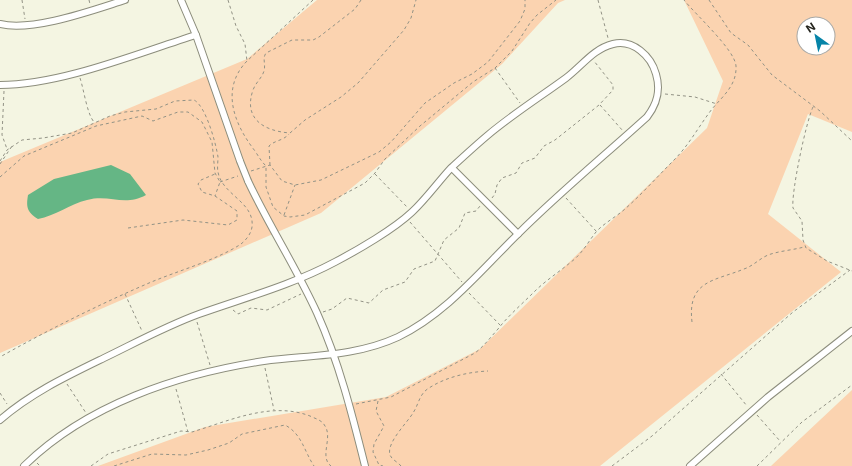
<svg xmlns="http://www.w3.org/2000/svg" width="852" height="466" viewBox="0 0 852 466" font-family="Inter,sans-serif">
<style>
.green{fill:#fbd3b0;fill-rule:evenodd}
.water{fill:#65b685}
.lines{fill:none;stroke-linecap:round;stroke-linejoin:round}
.street-casing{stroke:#8c8d7c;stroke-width:8}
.path{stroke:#929285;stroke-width:1;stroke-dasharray:3 3;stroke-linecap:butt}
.street{stroke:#fff;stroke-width:6}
.street-bridge-casing{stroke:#8c8d7c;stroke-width:8;stroke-linecap:butt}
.street-bridge{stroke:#fff;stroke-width:6}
</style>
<rect width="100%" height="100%" fill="#f4f5e2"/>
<g class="green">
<path d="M317,0H565L558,3L502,64L321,213L0,353V162L247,59Z"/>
<path d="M684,0H852V132L808,114L768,214L841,272L600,466H98L205,427L386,397L480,349L707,128L723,81ZM804,24H828V48H804Z"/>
<path d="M852,390V466H771Z"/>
</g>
<path class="water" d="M111,165L130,174L146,195C124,207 110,194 87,200C70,204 55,216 38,219C27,212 26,207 28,195L54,179Z"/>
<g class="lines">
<defs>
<g id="street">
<path d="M181,0L196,35L240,161"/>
<path d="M0,24C33,32 93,10 125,0"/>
<path d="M0,85C61,85 138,53 196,35"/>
<path d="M452,168L518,234"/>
<path d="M248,181C269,226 296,267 317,313C339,362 352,414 365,466"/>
<path d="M0,420C31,393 67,376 104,358C135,343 166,326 199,314C244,298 292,285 335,262C358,250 394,229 412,212C426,199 438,182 451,168C463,157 476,145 488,135C513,114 540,97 566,78C582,66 593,49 613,44C633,39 651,56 656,74C661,91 657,104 647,117C604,156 559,193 518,234C480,271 447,313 398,337C355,357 309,355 264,361C178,374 86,405 24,466"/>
<path d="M690,466L768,397L852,331"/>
</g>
</defs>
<use href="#street" class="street-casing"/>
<g class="path">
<path d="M22,0L25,19"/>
<path d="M89,0L90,4"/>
<path d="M228,0L236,26L245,44L247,61"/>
<path d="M313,0L247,61C220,89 234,124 255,151C259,157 261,161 266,166V187L273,207L284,216L290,217L305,215L365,183L375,173L385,159L420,126L473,82L495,68L512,51L530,23L537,15L556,0"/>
<path d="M361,0L355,9L319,37L313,40H292L266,53C262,59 266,64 264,71C262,78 256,82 253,90C243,119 264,131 290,133L305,120L341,97L358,83L404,30L411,18L416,0"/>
<path d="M598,0L608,38"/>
<path d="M709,0L731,33L748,45L772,75L820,111L852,141"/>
<path d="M495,68L520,103"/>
<path d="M80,78C84,90 87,114 94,122"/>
<path d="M4,91L2,135L7,149"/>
<path d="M665,94L695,97L717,104"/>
<path d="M600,105L623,131"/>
<path d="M813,107C806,122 791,193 793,208L802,221L803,240L806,248L827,261L852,271"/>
<path d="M0,161L7,150L22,140L43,138L72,133L110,116L125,112L156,109L175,101L194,100C206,106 216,144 218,157C218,162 217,168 218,172C222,195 255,202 252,227C251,234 246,240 241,244C217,260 177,271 149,283C98,305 48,330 0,357"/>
<path d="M0,164L12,146"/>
<path d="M270,165L269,146C275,140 283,141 289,134"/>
<path d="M251,171L270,165L282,181L295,185L321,180L379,152L391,142L425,103L454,83L472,74L488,62L520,21L525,9V0"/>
<path d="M375,174L408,208"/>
<path d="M0,177L24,156L96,126L142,116L153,121L178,112H188L202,122L212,142L215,173L220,182L215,196"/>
<path d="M220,182L238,176"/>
<path d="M492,198L495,194L497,185L502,178L516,173L522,163L535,158L544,146L555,140L599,105L613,90V85L594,61"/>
<path d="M566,198L596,231"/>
<path d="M284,215L295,185"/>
<path d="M410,222L462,282"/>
<path d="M128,228L183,220L228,225L237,220V211L215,196L202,192L198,184L201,180L215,174"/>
<path d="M469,293L500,325"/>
<path d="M125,294L142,331"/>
<path d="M233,310L238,314L251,308L267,310L301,294"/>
<path d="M323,312L332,309L347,298L369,303L383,290L405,282L414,269L435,261L444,240L459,228L465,213L476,211L480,206"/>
<path d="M197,322L210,365"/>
<path d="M692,322C687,280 715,281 744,269C753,266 759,259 768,255C779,251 793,250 804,247"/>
<path d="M265,368L274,410"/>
<path d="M721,374L747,406"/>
<path d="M67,384L86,413"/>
<path d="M176,389L188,432"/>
<path d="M0,393L7,404"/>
<path d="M378,401L376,411L384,426L374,444L373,452L379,465L383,466"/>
<path d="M356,404L391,397L475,353C484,346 490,338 498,329C508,316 522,304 534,292C545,281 559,272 571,262C582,254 588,242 596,232C604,223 616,217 625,209C642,194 658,176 674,160C689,145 699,126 712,109C723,96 737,85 736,66C735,50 696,15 684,0"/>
<path d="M757,415L780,441"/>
<path d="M37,463L40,466"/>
<path d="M91,466L108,454L181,431L192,432C229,421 271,401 310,416C316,419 322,420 325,426C333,438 319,457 331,466"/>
<path d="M114,466L152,454L186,455L208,450L229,443L242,434L285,425C302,434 304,451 314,466"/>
<path d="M401,466C398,462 392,460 390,455C386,443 407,423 413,413C419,404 419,394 429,388C446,377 468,372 488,371"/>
<path d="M612,466L652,436L793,312L850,270"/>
<path d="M757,466L802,422L852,385"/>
</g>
<use href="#street" class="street"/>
<defs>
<path id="street-bridge" d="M240,161L248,181"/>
</defs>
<use href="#street-bridge" class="street-bridge-casing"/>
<use href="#street-bridge" class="street-bridge"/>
</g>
<g transform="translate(816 36) rotate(327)"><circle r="19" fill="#ffffff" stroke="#a8a8a5"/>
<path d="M0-3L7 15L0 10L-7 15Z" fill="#0684a8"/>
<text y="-6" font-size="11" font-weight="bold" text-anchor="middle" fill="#25251e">N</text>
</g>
</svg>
